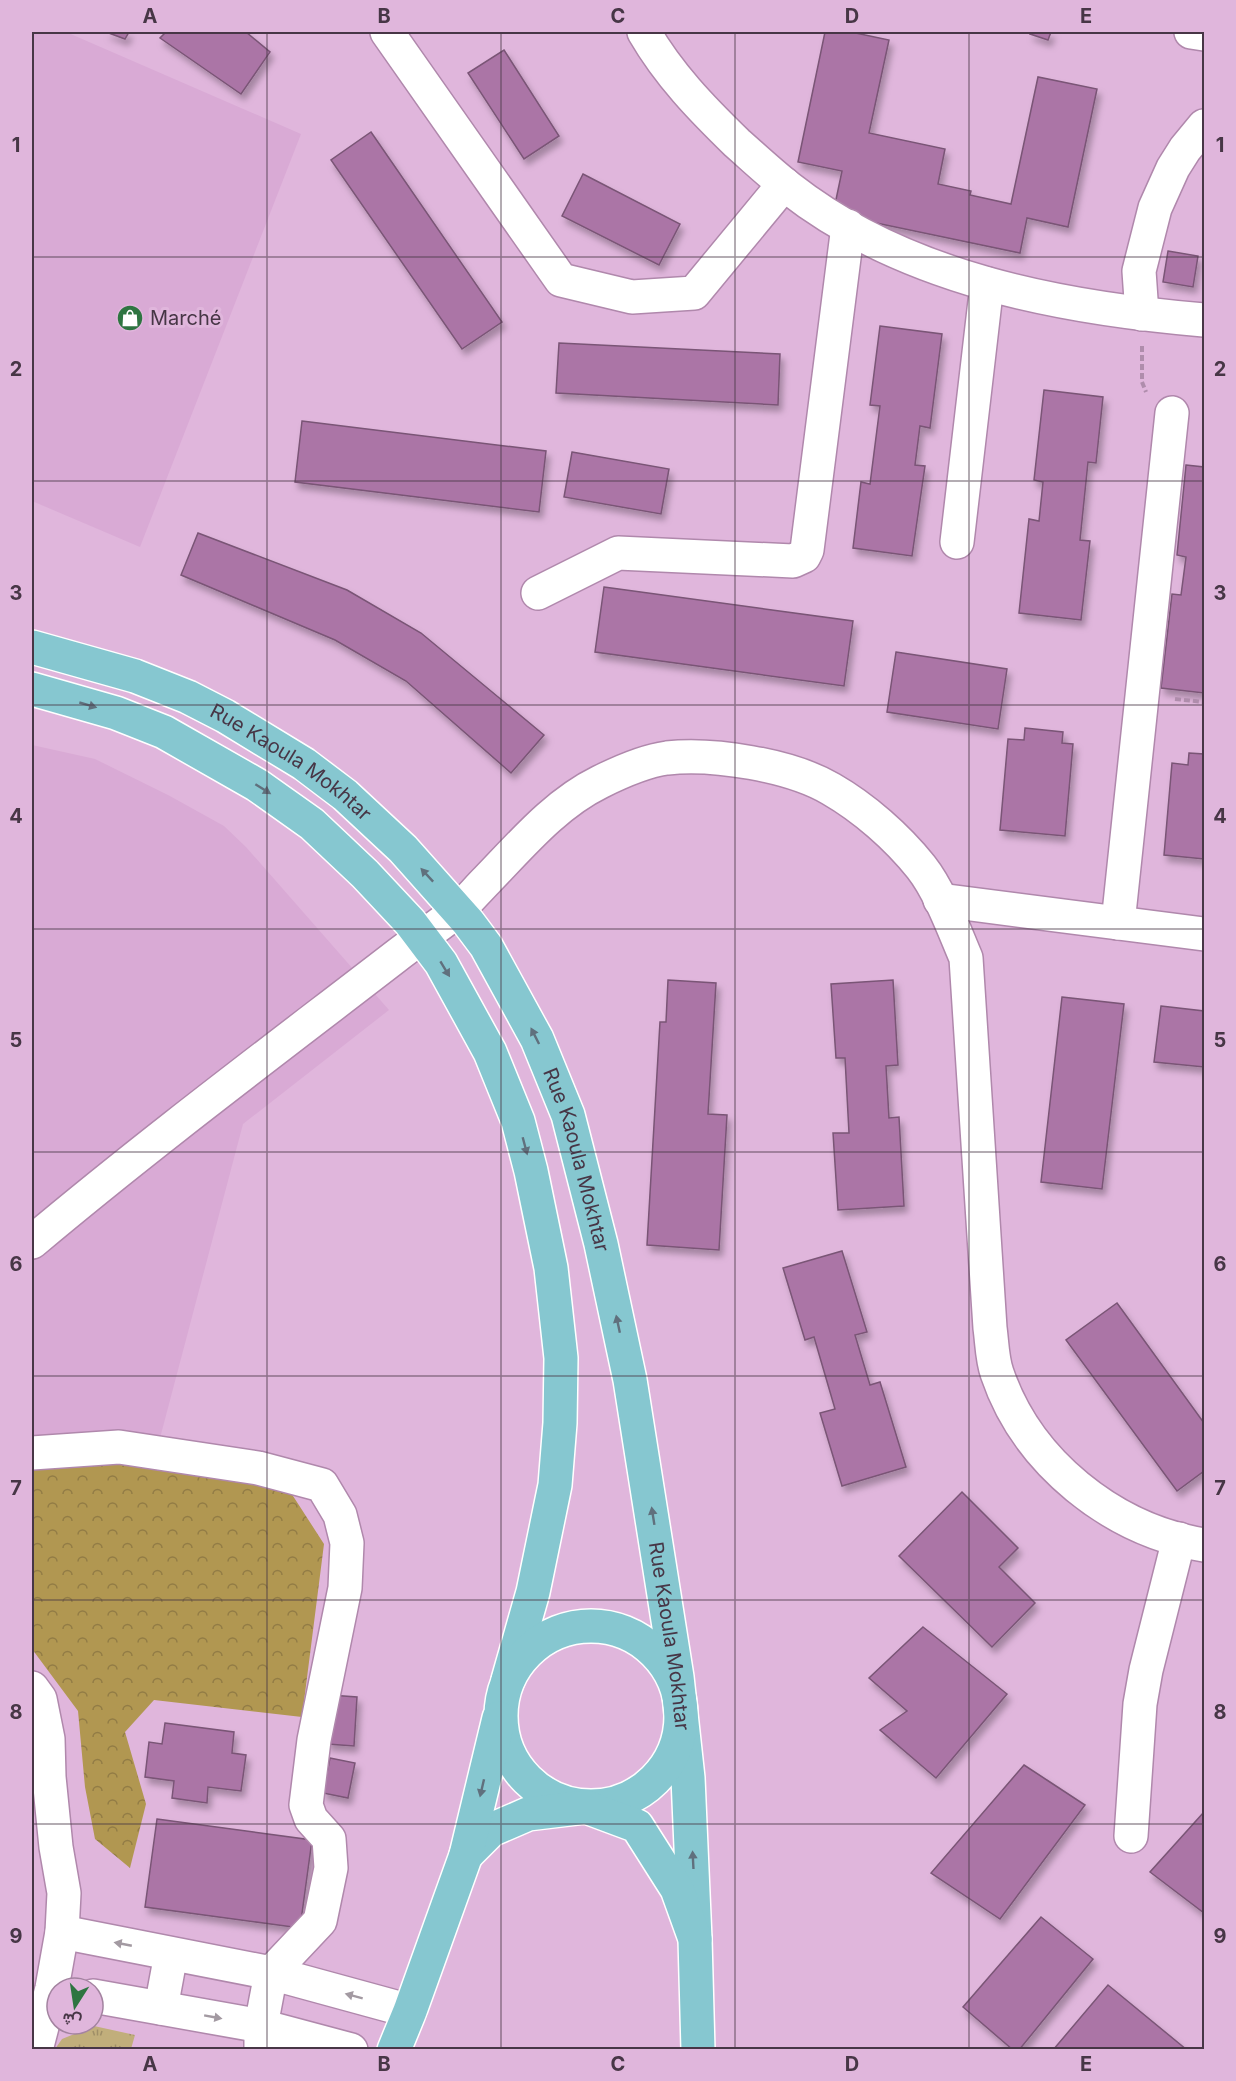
<svg xmlns="http://www.w3.org/2000/svg" width="1236" height="2081" viewBox="0 0 1236 2081" font-family="Inter,Vazirmatn,sans-serif">
<style>
.built{fill:#d9aad5}
.grass{fill:url(#grass-tufts)}
.forest{fill:url(#forest-crowns)}
.building{fill:#ab75a6;stroke:#7a5576;stroke-width:1.5;filter:url(#shadow)}
.lines{fill:none;stroke-linecap:round;stroke-linejoin:round}
.minor-casing{stroke:#b088ac;stroke-width:36}
.major-casing{stroke:#fff;stroke-width:36}
.path{stroke:#af8dac;stroke-width:4;stroke-dasharray:6 3;stroke-linecap:butt}
.minor{stroke:#fff;stroke-width:33}
.major{stroke:#86c7d0;stroke-width:33}
.oneway{fill:#60707d}
.oneway2{fill:#a39aa2}
.grid{fill:none;stroke:#473646;stroke-width:1.5;stroke-opacity:0.55}
.labels{text-anchor:middle;dominant-baseline:central;stroke-width:6;stroke-linejoin:round;paint-order:stroke}
.poi-label{font-size:20px;fill:#473646;stroke:#e0b6dc;text-anchor:start}
.street-label{font-size:20px;fill:#473646;stroke:#e0b6dc}
.neatline{fill:none;stroke:#473646;stroke-width:2}
.grid-label{font-size:20px;text-anchor:middle;font-weight:bold;fill:#473646}
</style>
<defs>
<pattern id="grass-tufts" width="24" height="20" patternUnits="userSpaceOnUse" patternTransform="scale(1.5)"><rect width="24" height="20" fill="#c1ae7b"/><path d="M3 7l-1-3M5 7V3M7 7l1-3M15 17l-1-3M17 17v-4M19 17l1-3" fill="none" stroke="#9f8e67"/></pattern>
<pattern id="forest-crowns" width="20" height="18" patternUnits="userSpaceOnUse" patternTransform="scale(1.5)"><rect width="20" height="18" fill="#b19751"/><path d="M2 6a3 3 0 1 1 6 0M12 15a3 3 0 1 1 6 0" fill="none" stroke="#927c45"/></pattern>
<filter id="shadow"><feDropShadow dx="3.5" dy="6" stdDeviation="3" flood-color="#0004"/></filter>
</defs>
<rect width="100%" height="100%" fill="#e0b6dc"/>
<g class="built">
<path d="M32,32H66L301,134L140,547L32,501Z"/>
<path d="M32,745L95,759L168,795L224,826L246,847L389,1010L243,1124L160,1438L32,1439Z"/>
</g>
<path class="grass" d="M94,2026L135,2035L131,2049H55L62,2039Z"/>
<path class="forest" d="M122,1459L284,1482L324,1544L302,1717L154,1700L125,1732L146,1804L130,1868L95,1839L85,1787L78,1711L32,1649V1463Z"/>
<g class="building">
<path d="M106,32H129L125,39Z"/>
<path d="M166,32H246L270,52L241,94L160,38Z"/>
<path d="M825,32H851L889,40L869,133L945,149L938,184L971,191L970,195L1011,204L1038,77L1097,89L1068,227L1027,218L1020,253L833,214L842,171L798,162Z"/>
<path d="M1031,32H1051L1048,40L1030,34Z"/>
<path d="M504,50L559,136L524,159L468,73Z"/>
<path d="M371,132L502,322L462,349L331,160Z"/>
<path d="M583,174L680,224L659,265L562,216Z"/>
<path d="M1168,251L1198,256L1193,287L1163,282Z"/>
<path d="M880,326L942,334L930,428L920,426L915,465L925,466L912,556L853,548L861,482L870,484L880,406L870,405Z"/>
<path d="M559,343L780,354L778,405L556,393Z"/>
<path d="M1044,390L1103,397L1096,463L1088,462L1080,540L1090,541L1081,620L1019,613L1029,519L1039,521L1043,482L1034,480Z"/>
<path d="M302,421L546,451L539,512L295,482Z"/>
<path d="M572,452L669,469L661,514L564,497Z"/>
<path d="M1186,465L1204,467V693L1161,688L1172,594L1181,595L1186,557L1177,555Z"/>
<path d="M198,533L347,590L421,633L544,735L511,773L406,681L335,640L181,575Z"/>
<path d="M604,587L853,621L844,686L595,652Z"/>
<path d="M896,652L1007,669L998,729L887,712Z"/>
<path d="M1025,728L1063,732L1062,743L1073,744L1065,836L1000,830L1008,739L1024,740Z"/>
<path d="M1189,753L1204,754V859L1164,855L1172,763L1188,765Z"/>
<path d="M668,980L716,983L708,1114L727,1115L719,1250L647,1245L660,1022H666Z"/>
<path d="M893,980L898,1065L886,1066L889,1118L899,1117L904,1206L838,1210L833,1133H849L845,1058H836L831,984Z"/>
<path d="M1062,997L1124,1004L1102,1189L1041,1182Z"/>
<path d="M1161,1006L1204,1011V1067L1154,1062Z"/>
<path d="M842,1251L867,1332L855,1335L870,1385L880,1382L906,1467L842,1486L820,1413L835,1409L814,1337L805,1340L783,1268Z"/>
<path d="M1117,1303L1204,1423V1471L1177,1491L1066,1340Z"/>
<path d="M962,1492L1018,1548L999,1567L1035,1603L992,1647L899,1556Z"/>
<path d="M923,1627L1007,1694L936,1778L880,1730L907,1711L869,1678Z"/>
<path d="M330,1695L357,1697L354,1746L327,1744Z"/>
<path d="M165,1723L234,1732L232,1753L246,1755L241,1791L208,1787L207,1803L172,1798L174,1781L145,1777L149,1742L162,1744Z"/>
<path d="M330,1758L355,1763L348,1798L323,1793Z"/>
<path d="M1024,1765L1085,1805L1000,1919L931,1873Z"/>
<path d="M1204,1812V1913L1150,1872Z"/>
<path d="M157,1819L312,1840L300,1928L145,1907Z"/>
<path d="M1041,1917L1093,1959L1019,2050H1013L963,2007Z"/>
<path d="M1108,1985L1187,2050H1053Z"/>
</g>
<g class="lines">
<defs>
<g id="minor">
<path d="M387,32L561,280L632,297L694,293L784,184"/>
<path d="M644,32C669,75 701,108 737,143C754,158 771,174 789,188C905,279 1062,308 1204,320"/>
<path d="M1191,32L1204,34"/>
<path d="M1142,314L1139,271L1155,208L1173,168L1185,149L1204,126"/>
<path d="M957,542L987,284"/>
<path d="M538,593L618,553L793,561L804,556L807,550L848,226"/>
<path d="M940,900L1204,934"/>
<path d="M1118,923L1172,413"/>
<path d="M32,1242C150,1143 273,1051 395,957C415,941 438,927 458,910C468,901 477,890 487,880C521,845 555,804 600,782C620,772 645,761 667,758C714,753 790,765 831,789C864,808 897,837 921,867C940,891 954,930 966,958L990,1328C992,1342 992,1359 997,1373C1027,1462 1112,1530 1204,1545"/>
<path d="M32,1453L119,1447L258,1468L322,1485L340,1515L347,1543L345,1588L314,1740L306,1805L311,1819L329,1839L331,1868L320,1921L271,1973L261,2026V2050"/>
<path d="M32,1688L40,1699L48,1739L49,1777L56,1847L64,1893L62,1932L52,1988L36,2050"/>
<path d="M1131,1836L1140,1704L1146,1670L1179,1539"/>
<path d="M62,1932L271,1973L410,2011"/>
<path d="M93,1996L261,2026L351,2050"/>
<path d="M161,2008L171,1954"/>
</g>
<g id="major">
<path id="s1" d="M32,647L135,676L188,697L225,716L304,764L345,795L403,849L468,922L486,946L537,1039L568,1115L601,1244L630,1380L677,1677L688,1778L695,1939"/>
<path d="M32,689L116,713L164,732L257,785L312,824L365,874L410,922L441,963L490,1052L518,1121L531,1171L551,1268L561,1358L560,1423L555,1485L533,1592L508,1680"/>
<circle cx="591" cy="1716" r="90"/>
<path d="M466,1855L491,1830L528,1814L586,1807L637,1826L677,1889L695,1939L698,2050"/>
<path d="M394,2050L410,2011L466,1855L499,1718"/>
</g>
</defs>
<use href="#minor" class="minor-casing"/>
<use href="#major" class="major-casing"/>
<g class="path">
<path d="M1142,346V382L1146,392"/>
<path d="M1175,699L1204,702"/>
</g>
<use href="#minor" class="minor"/>
<use href="#major" class="major"/>
</g>
<defs><path id="oneway-solid" d="M-6-.8H1V-3.2L6.5 0L1 3.2V.8H-6Z" transform="scale(1.5)"/></defs>
<g class="oneway">
<use href="#oneway-solid" transform="translate(88 705) rotate(16)"/>
<use href="#oneway-solid" transform="translate(263 789) rotate(32)"/>
<use href="#oneway-solid" transform="translate(427 875) rotate(-133)"/>
<use href="#oneway-solid" transform="translate(445 969) rotate(59)"/>
<use href="#oneway-solid" transform="translate(535 1036) rotate(-117)"/>
<use href="#oneway-solid" transform="translate(525 1146) rotate(75)"/>
<use href="#oneway-solid" transform="translate(618 1324) rotate(-102)"/>
<use href="#oneway-solid" transform="translate(653 1516) rotate(-99)"/>
<use href="#oneway-solid" transform="translate(482 1788) rotate(103)"/>
<use href="#oneway-solid" transform="translate(693 1860) rotate(-93)"/>
</g>
<g class="oneway2">
<use href="#oneway-solid" transform="translate(123 1944) rotate(-169)"/>
<use href="#oneway-solid" transform="translate(354 1996) rotate(-165)"/>
<use href="#oneway-solid" transform="translate(213 2017) rotate(10)"/>
</g>
<path class="grid" d="M267,32V2050M501,32V2050M735,32V2050M969,32V2050M32,257H1204M32,481H1204M32,705H1204M32,929H1204M32,1152H1204M32,1376H1204M32,1600H1204M32,1824H1204"/>
<defs>
<symbol id="shop-disc" viewBox="-11 -11 22 22"><circle r="9.5" fill="#2e7541" stroke="#e0b6dc"/><path d="M-5-2.5h2.3a2.7 3.5 0 0 1 5.4 0H5L5.5 6h-11ZM-1.5-2.5h3a1.5 2.3 0 0 0-3 0Z" fill="#fff"/></symbol>
</defs>
<g fill-rule="evenodd">
<use href="#shop-disc" x="115" y="303" width="30" height="30"/>
</g>
<g class="labels">
<g class="poi-label">
<text x="150" y="318">Marché</text>
</g>
<g class="street-label">
<text stroke="none"><textPath href="#s1" startOffset="286">Rue Kaoula Mokhtar</textPath></text>
<text stroke="none"><textPath href="#s1" startOffset="790">Rue Kaoula Mokhtar</textPath></text>
<text stroke="none"><textPath href="#s1" startOffset="1276">Rue Kaoula Mokhtar</textPath></text>
</g>
</g>
<rect width="1236" height="2081" fill="none" stroke="#e0b6dc" stroke-width="66"/>
<g transform="translate(75 2006) rotate(192)"><circle r="28" fill="#e0b6dc" stroke="#a383a0" stroke-width="1.5"/>
<path d="M0-4.5L10 22L0 15L-10 22Z" fill="#2e7541"/>
<text y="-9" font-size="16" font-weight="bold" text-anchor="middle" fill="#473646">ش</text>
</g>
<rect x="33" y="33" width="1170" height="2015" class="neatline"/>
<g class="grid-label">
<text x="150" y="23">A</text>
<text x="384" y="23">B</text>
<text x="618" y="23">C</text>
<text x="852" y="23">D</text>
<text x="1086" y="23">E</text>
<text x="16" y="152">1</text>
<text x="1220" y="152">1</text>
<text x="16" y="376">2</text>
<text x="1220" y="376">2</text>
<text x="16" y="600">3</text>
<text x="1220" y="600">3</text>
<text x="16" y="823">4</text>
<text x="1220" y="823">4</text>
<text x="16" y="1047">5</text>
<text x="1220" y="1047">5</text>
<text x="16" y="1271">6</text>
<text x="1220" y="1271">6</text>
<text x="16" y="1495">7</text>
<text x="1220" y="1495">7</text>
<text x="16" y="1719">8</text>
<text x="1220" y="1719">8</text>
<text x="16" y="1943">9</text>
<text x="1220" y="1943">9</text>
<text x="150" y="2071">A</text>
<text x="384" y="2071">B</text>
<text x="618" y="2071">C</text>
<text x="852" y="2071">D</text>
<text x="1086" y="2071">E</text>
</g>
</svg>
